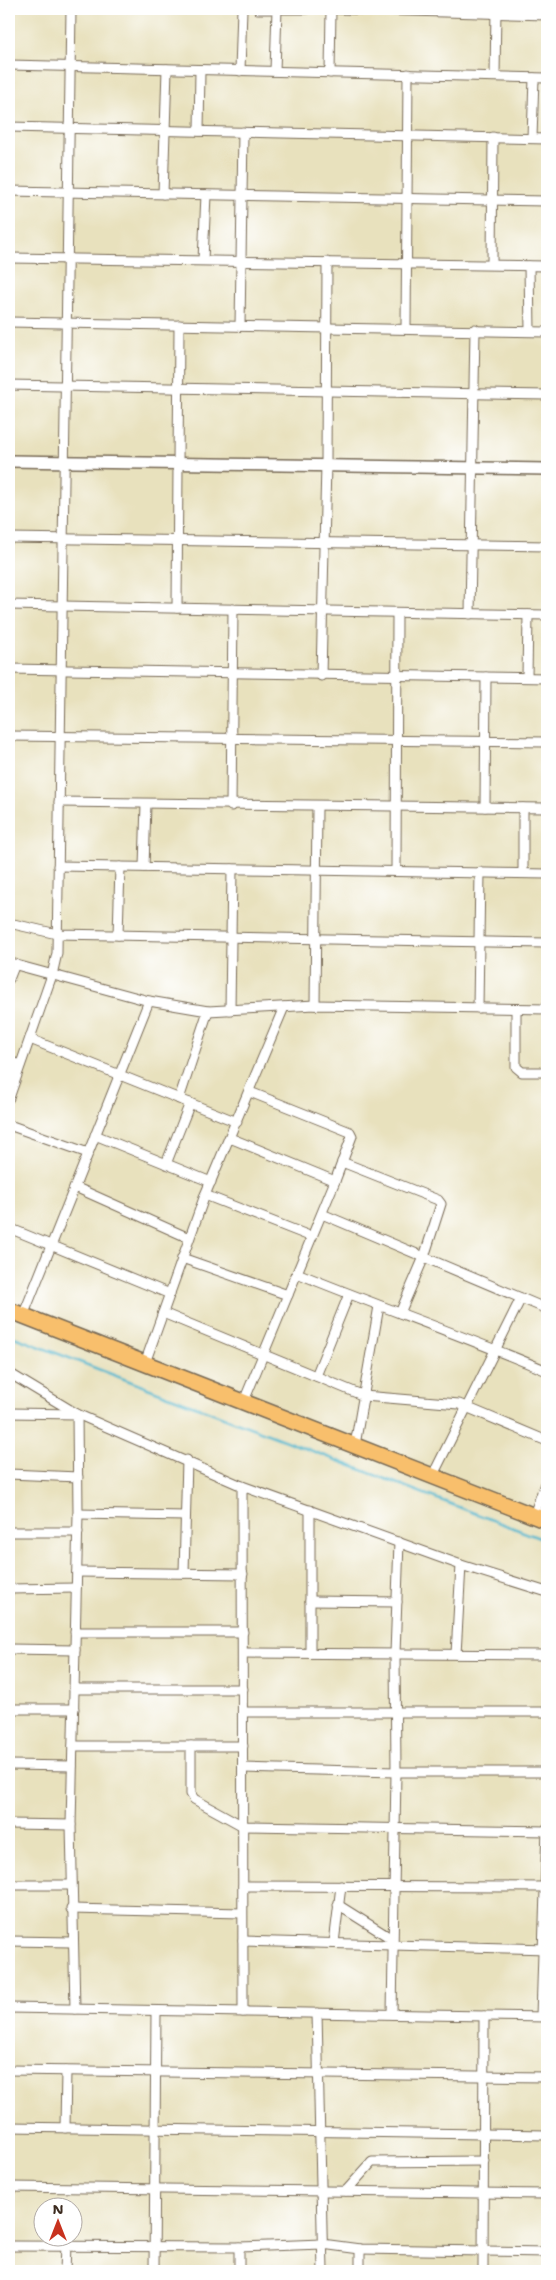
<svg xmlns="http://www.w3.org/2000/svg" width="556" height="2280" viewBox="0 0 556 2280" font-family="'Shantell Sans',sans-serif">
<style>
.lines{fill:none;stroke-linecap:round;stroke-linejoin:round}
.stream{stroke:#4eb5cc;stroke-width:2.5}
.minor-casing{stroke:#786a56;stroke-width:11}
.tertiary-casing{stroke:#786a56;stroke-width:14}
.primary-casing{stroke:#786a56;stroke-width:18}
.minor{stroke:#fff;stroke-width:9}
.tertiary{stroke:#fff;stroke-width:11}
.primary{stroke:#f8bf6c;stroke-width:15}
</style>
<rect width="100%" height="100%" fill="#fff"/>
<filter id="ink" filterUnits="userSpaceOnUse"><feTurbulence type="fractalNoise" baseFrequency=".02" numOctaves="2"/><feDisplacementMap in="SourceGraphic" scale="10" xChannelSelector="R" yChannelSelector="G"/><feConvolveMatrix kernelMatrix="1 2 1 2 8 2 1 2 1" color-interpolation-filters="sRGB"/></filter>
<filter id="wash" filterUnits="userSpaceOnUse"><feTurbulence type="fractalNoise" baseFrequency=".0096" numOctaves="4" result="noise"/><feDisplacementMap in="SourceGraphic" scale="20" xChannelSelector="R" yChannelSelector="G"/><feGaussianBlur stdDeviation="1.12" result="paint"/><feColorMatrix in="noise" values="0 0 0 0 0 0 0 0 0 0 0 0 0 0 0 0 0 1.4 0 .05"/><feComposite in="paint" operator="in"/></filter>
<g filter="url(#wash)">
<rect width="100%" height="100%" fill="#e8e1bd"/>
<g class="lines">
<path class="stream" d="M9,1335L547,1541"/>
</g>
</g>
<g filter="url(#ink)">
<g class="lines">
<defs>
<g id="minor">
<path d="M258,9H306"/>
<path d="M338,9L547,15"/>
<path d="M9,65L547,78"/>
<path d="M240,71L242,9"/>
<path d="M275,71L277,9"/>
<path d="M330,73L331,9"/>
<path d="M495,76L496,9"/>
<path d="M9,127L547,139"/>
<path d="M199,131L200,70"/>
<path d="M532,138L534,78"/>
<path d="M9,191L547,201"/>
<path d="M163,194L167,69"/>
<path d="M9,258L547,266"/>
<path d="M203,260L206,195"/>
<path d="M492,264L493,137"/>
<path d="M529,266L530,331"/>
<path d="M9,322L547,332"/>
<path d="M240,326L243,132"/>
<path d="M406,328L408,74"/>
<path d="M9,385L547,395"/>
<path d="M9,538L547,546"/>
<path d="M9,605L547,615"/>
<path d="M177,608L179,325"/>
<path d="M470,614L475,329"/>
<path d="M9,669L547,678"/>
<path d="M321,676L326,464L327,262"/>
<path d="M527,677L528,615"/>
<path d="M9,736L547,742"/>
<path d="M59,802L547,808"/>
<path d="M231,806L233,609"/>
<path d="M485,807L486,677"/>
<path d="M58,866L547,874"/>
<path d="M144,867L146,804"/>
<path d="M396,871L397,613"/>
<path d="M523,873V808"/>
<path d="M9,923L57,934L547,943"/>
<path d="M118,935L120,867"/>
<path d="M9,963L149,1001L208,1011L315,1005L547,1009"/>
<path d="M9,979L15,964"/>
<path d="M315,1005L317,807"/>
<path d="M478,1008L480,872"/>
<path d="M516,1009V1067L522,1072H547"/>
<path d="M230,1010L232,869"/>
<path d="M30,1039L237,1122"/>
<path d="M9,1061L20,1065"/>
<path d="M9,1098L52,975L57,953L71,9"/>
<path d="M179,1099L208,1011"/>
<path d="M9,1125L88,1153"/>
<path d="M95,1135L211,1182"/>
<path d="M230,1138L335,1181"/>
<path d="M342,1162L438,1200L441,1204L424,1257L400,1313"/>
<path d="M166,1164L190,1103"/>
<path d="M75,1187L189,1238"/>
<path d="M205,1195L312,1237"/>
<path d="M322,1214L547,1309"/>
<path d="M9,1228L170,1294"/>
<path d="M182,1258L288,1295"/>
<path d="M297,1273C380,1307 465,1336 547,1371"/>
<path d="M163,1313L364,1396L459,1404L547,1441"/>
<path d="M23,1316L149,1001"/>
<path d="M145,1363L205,1195L284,1007"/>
<path d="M9,1373L77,1414L242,1486L461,1565L547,1592"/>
<path d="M316,1376L349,1294"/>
<path d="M244,1401L335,1181L352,1136L350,1132L250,1092"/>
<path d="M9,1413L77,1414L78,1514L71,1825L75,2009"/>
<path d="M355,1445L379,1306"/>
<path d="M9,1474L78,1477"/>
<path d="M433,1475L521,1298"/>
<path d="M242,1486L243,2012"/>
<path d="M78,1514L185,1516"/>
<path d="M534,1515L547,1478"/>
<path d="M9,1532H78"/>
<path d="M77,1572L243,1574"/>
<path d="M184,1573L187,1460"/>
<path d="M9,1589L76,1588"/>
<path d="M310,1601L397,1602"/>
<path d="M75,1632H243"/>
<path d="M9,1649L75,1650"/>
<path d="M243,1653L547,1655"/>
<path d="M310,1653V1510"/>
<path d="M456,1654L461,1565"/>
<path d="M74,1689H243"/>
<path d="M9,1709H74"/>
<path d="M243,1712H547"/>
<path d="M73,1746H243"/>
<path d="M191,1746V1794L194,1799L243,1826L547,1831"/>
<path d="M9,1765L72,1766"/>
<path d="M243,1768L396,1772H547"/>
<path d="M9,1824L71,1825"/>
<path d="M9,1885H71"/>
<path d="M243,1886L547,1887"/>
<path d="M338,1905L392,1939"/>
<path d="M71,1909L242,1913"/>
<path d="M9,1941L72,1942"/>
<path d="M243,1941L547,1949"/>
<path d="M334,1943L341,1886"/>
<path d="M9,2008L547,2017"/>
<path d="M317,2013L323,2271"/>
<path d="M392,2014L396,1772L395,1654L399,1542"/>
<path d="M541,2016L547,1828"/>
<path d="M9,2070L547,2077"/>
<path d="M9,2127L547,2135"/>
<path d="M65,2128L66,2071"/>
<path d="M9,2187L547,2194"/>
<path d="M346,2191L372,2162L484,2161"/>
<path d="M9,2246L239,2247L322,2244L360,2249L547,2252"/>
<path d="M65,2271L66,2245"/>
<path d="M154,2271L156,2011"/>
<path d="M239,2271V2247"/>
<path d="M360,2271V2249"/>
<path d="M483,2271L484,2016"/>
</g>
<path id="tertiary" d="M9,461L547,469"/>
<path id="primary" d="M9,1310L547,1521"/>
</defs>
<use href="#minor" class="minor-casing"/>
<use href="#tertiary" class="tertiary-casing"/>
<use href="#primary" class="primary-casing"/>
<use href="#minor" class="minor"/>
<use href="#tertiary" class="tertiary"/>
<use href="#primary" class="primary"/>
</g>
</g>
<rect width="556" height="2280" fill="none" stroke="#fff" stroke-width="30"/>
<g transform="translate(58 2222)"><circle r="24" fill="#ffffff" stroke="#b1aaa5"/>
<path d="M0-4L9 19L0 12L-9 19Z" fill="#c8321e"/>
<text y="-8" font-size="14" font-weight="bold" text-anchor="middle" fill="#3b2a1e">N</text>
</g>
</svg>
